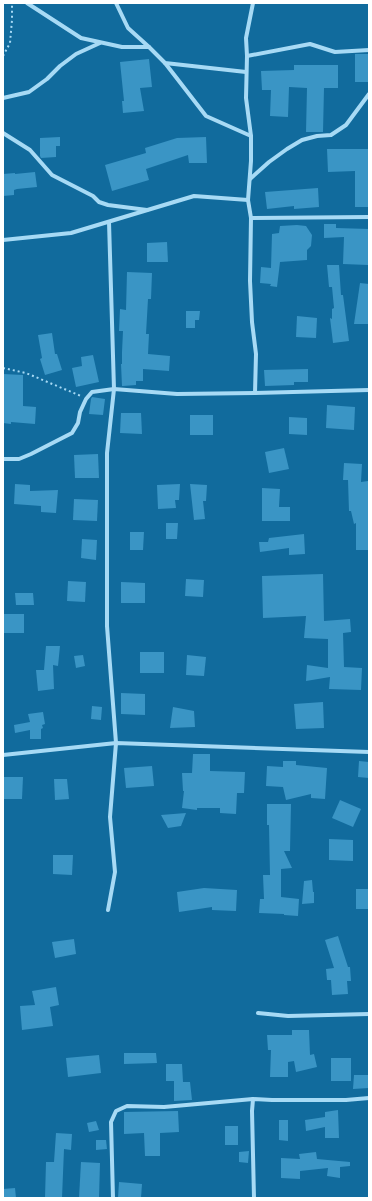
<svg xmlns="http://www.w3.org/2000/svg" width="372" height="1201" viewBox="0 0 372 1201" font-family="'Titillium Web',sans-serif">
<style>
.building{fill:#3a95c5}
.lines{fill:none;stroke-linecap:round;stroke-linejoin:round}
.path{stroke:#a7daf5;stroke-width:2;stroke-dasharray:2 3;stroke-linecap:butt}
.minor{stroke:#a7daf5;stroke-width:4}
</style>
<rect width="100%" height="100%" fill="#116b9d"/>
<g class="building">
<rect x="355" y="54" width="14" height="28"/>
<path d="M149,59L152,87L140,88L144,111L123,113L122,101H124L120,62Z"/>
<path d="M294,65H338V88H324L323,132H306L307,88L289,87L288,117L270,116L271,90H262L261,71L294,70Z"/>
<path d="M60,137V146H56V157L41,158L40,156V138Z"/>
<path d="M206,137L207,163H189L188,155L146,169L149,180L112,191L105,165L146,153L145,148L177,138Z"/>
<path d="M327,149H369V207H355V171L328,172Z"/>
<path d="M35,172L37,187L17,189L14,190V195L3,196V174L15,173V174Z"/>
<path d="M318,188L319,207L294,209V206L267,209L265,192Z"/>
<path d="M324,224H336V228L369,229L368,265L343,264L344,237L324,238Z"/>
<path d="M297,225L306,226L312,235L311,246L307,250V260L280,262L277,287L270,286L271,284L260,283L261,267L271,268L272,234L279,233L280,226Z"/>
<path d="M167,242L168,262H147V243Z"/>
<path d="M327,265H339L341,295H343L349,341L333,343L330,318L332,319V309L334,308L332,287H329Z"/>
<path d="M127,272L152,273L151,299H148L146,334H149L148,354L170,356L169,371L143,369V381H136V385L123,386H122L121,364H122V352L123,331H119L120,309L126,310Z"/>
<path d="M360,283L369,284V324H354Z"/>
<path d="M186,311H200L199,320H195V328H186Z"/>
<path d="M297,316L317,318L316,338L296,337Z"/>
<path d="M52,333L55,354H57L62,370L45,375L40,359L42,358L38,335Z"/>
<path d="M93,355L99,382L76,387L72,368L82,366L81,357Z"/>
<path d="M308,369V382H294V385L265,386L264,370Z"/>
<path d="M3,374L23,375V406L36,407L35,424L11,422V424L3,423Z"/>
<path d="M92,397L105,399L103,415L89,414L91,399Z"/>
<path d="M327,405L355,407L354,430L326,428Z"/>
<path d="M121,413H141L142,434L120,433Z"/>
<rect x="190" y="415" width="23" height="20"/>
<path d="M289,417L307,418V435L289,434Z"/>
<path d="M284,448L289,469L269,473L265,452Z"/>
<path d="M98,454L99,478H75L74,455Z"/>
<path d="M344,463L362,464L361,482L368,481L369,550H356V523L354,524L351,511H349L348,480H343Z"/>
<path d="M15,484L30,485V491L58,490L56,513L41,512V506L14,504Z"/>
<path d="M180,484L179,500H175L176,508L158,509L157,485Z"/>
<path d="M190,484L207,485L206,501H203L205,519L194,520Z"/>
<path d="M262,488L280,489L279,507H290V521H262Z"/>
<path d="M74,499L98,500L97,521L73,520Z"/>
<path d="M166,523H178L177,539H166Z"/>
<path d="M130,532H144L143,550H130Z"/>
<path d="M304,534L305,554L289,555V548L260,552L259,542H268L269,538Z"/>
<path d="M82,539L97,540L96,560L81,558Z"/>
<path d="M323,574L324,621L350,619L351,632L343,633L344,667L362,668L361,690L329,689L330,677L306,681L307,665L328,668V639L304,638L306,616L263,618L262,576Z"/>
<path d="M186,579L204,580L203,597L185,596Z"/>
<path d="M68,581L86,582L85,602L67,601Z"/>
<path d="M121,582L145,583V603H121Z"/>
<path d="M15,593H33L34,605H16Z"/>
<rect x="3" y="614" width="21" height="19"/>
<path d="M46,646H60L58,666L53,665L54,689L38,691L36,670H44Z"/>
<rect x="140" y="652" width="24" height="21"/>
<path d="M83,655L85,666L76,668L74,656Z"/>
<path d="M187,655L206,657L204,676L186,675Z"/>
<path d="M121,693L145,694V715L121,714Z"/>
<path d="M323,702L324,728L296,729L294,704Z"/>
<path d="M92,706L102,707L101,720L91,719Z"/>
<path d="M173,707L194,711L195,727L170,728Z"/>
<path d="M43,712L45,724L42,725L43,728L41,729V739H30V730L15,733L14,725L30,722L28,714Z"/>
<path d="M193,754H210V771L245,772L244,793H237L236,814L220,813V808H197V810L182,808L184,791H183L182,773H192Z"/>
<path d="M283,761H296V765L327,768L325,799L311,798V794L286,800L283,787L266,786L267,766L283,767Z"/>
<path d="M359,761L369,762V778L358,777Z"/>
<path d="M152,766L154,786L126,788L124,768Z"/>
<path d="M3,777H23L22,799H3Z"/>
<path d="M54,779H67L69,799L55,800Z"/>
<path d="M340,800L361,809L353,827L332,818Z"/>
<path d="M267,804H291L290,851H284L292,868L281,869V897L299,899L298,916L284,915V914L259,913L260,899H264L263,875H270L269,825H267Z"/>
<path d="M186,813L181,826L168,828L161,815Z"/>
<path d="M329,839L353,840V861L329,860Z"/>
<path d="M53,855H73L72,875L53,874Z"/>
<path d="M312,880L313,892H314V903L302,904L304,881Z"/>
<path d="M204,888L237,890L236,911L212,910V907L179,912L177,892Z"/>
<rect x="356" y="889" width="13" height="20"/>
<path d="M338,936L348,967H350L351,981H347L348,994L332,995L331,980H327L326,969L334,968L325,940Z"/>
<path d="M74,939L76,954L55,958L52,942Z"/>
<path d="M56,987L59,1005L50,1007L53,1026L22,1030L20,1006L35,1005L32,991Z"/>
<path d="M292,1030H309L310,1055L314,1054L317,1067L296,1072L294,1061L288,1062V1077H270L271,1050H268L267,1035H292Z"/>
<path d="M124,1053H156L157,1063L124,1064Z"/>
<path d="M99,1055L101,1073L68,1077L66,1058Z"/>
<rect x="331" y="1058" width="20" height="23"/>
<path d="M166,1064H182L183,1082H190L192,1100L174,1101V1081H166Z"/>
<path d="M354,1075H369V1088L353,1089Z"/>
<path d="M338,1110L339,1138H325V1127L306,1131L305,1120L325,1117V1112Z"/>
<path d="M178,1111L179,1132L160,1133V1156H145L144,1133L124,1134V1112Z"/>
<path d="M279,1120H288V1141L279,1140Z"/>
<path d="M96,1121L99,1130L89,1132L87,1123Z"/>
<rect x="225" y="1126" width="13" height="19"/>
<path d="M56,1133L72,1134L71,1150L64,1149L62,1198H45L46,1162H54Z"/>
<path d="M96,1140H106L107,1149L96,1150Z"/>
<path d="M249,1151L248,1163L239,1162V1152Z"/>
<path d="M316,1152L317,1159L350,1162V1166L340,1167V1178L327,1176L328,1168L300,1171V1179L281,1178V1158L300,1159L299,1154Z"/>
<path d="M81,1162L100,1163L99,1198H79Z"/>
<path d="M119,1182L142,1184L141,1198H118Z"/>
<path d="M15,1188L16,1198H3V1189Z"/>
</g>
<g class="lines">
<g class="path">
<path d="M3,56L10,43L12,20V3"/>
<path d="M3,368L26,373L81,396"/>
</g>
<g class="minor">
<path d="M27,3L81,38L122,47H149"/>
<path d="M116,3L128,28L149,47L165,63L246,72"/>
<path d="M253,3L246,38L247,56L246,98L251,136V161L248,200L251,218L369,217"/>
<path d="M247,56L310,44L335,52L369,50"/>
<path d="M165,63L206,116L251,136"/>
<path d="M3,98L29,92L47,79L60,66L76,54L100,43"/>
<path d="M3,133L30,150L52,175L93,196L99,202L108,205L147,210"/>
<path d="M250,179L269,162L287,149L302,140L317,136L331,135L346,125L369,94"/>
<path d="M251,218L250,281L252,322L256,354L255,393"/>
<path d="M3,240L71,233L194,196L248,200"/>
<path d="M3,459H19L31,454L72,433L78,423L80,412L86,399L92,392L114,389L177,394L255,393L369,390"/>
<path d="M3,755L116,743L369,752"/>
<path d="M108,910L115,872L110,817L116,743L107,626V453L114,389L109,222"/>
<path d="M258,1013L288,1016L369,1014"/>
<path d="M113,1198L111,1122L116,1111L127,1106L164,1107L253,1099"/>
<path d="M254,1198L252,1111L253,1099L272,1100H346L369,1098"/>
</g>
</g>
<rect width="372" height="1201" fill="none" stroke="#ffffff" stroke-width="8"/>
</svg>
